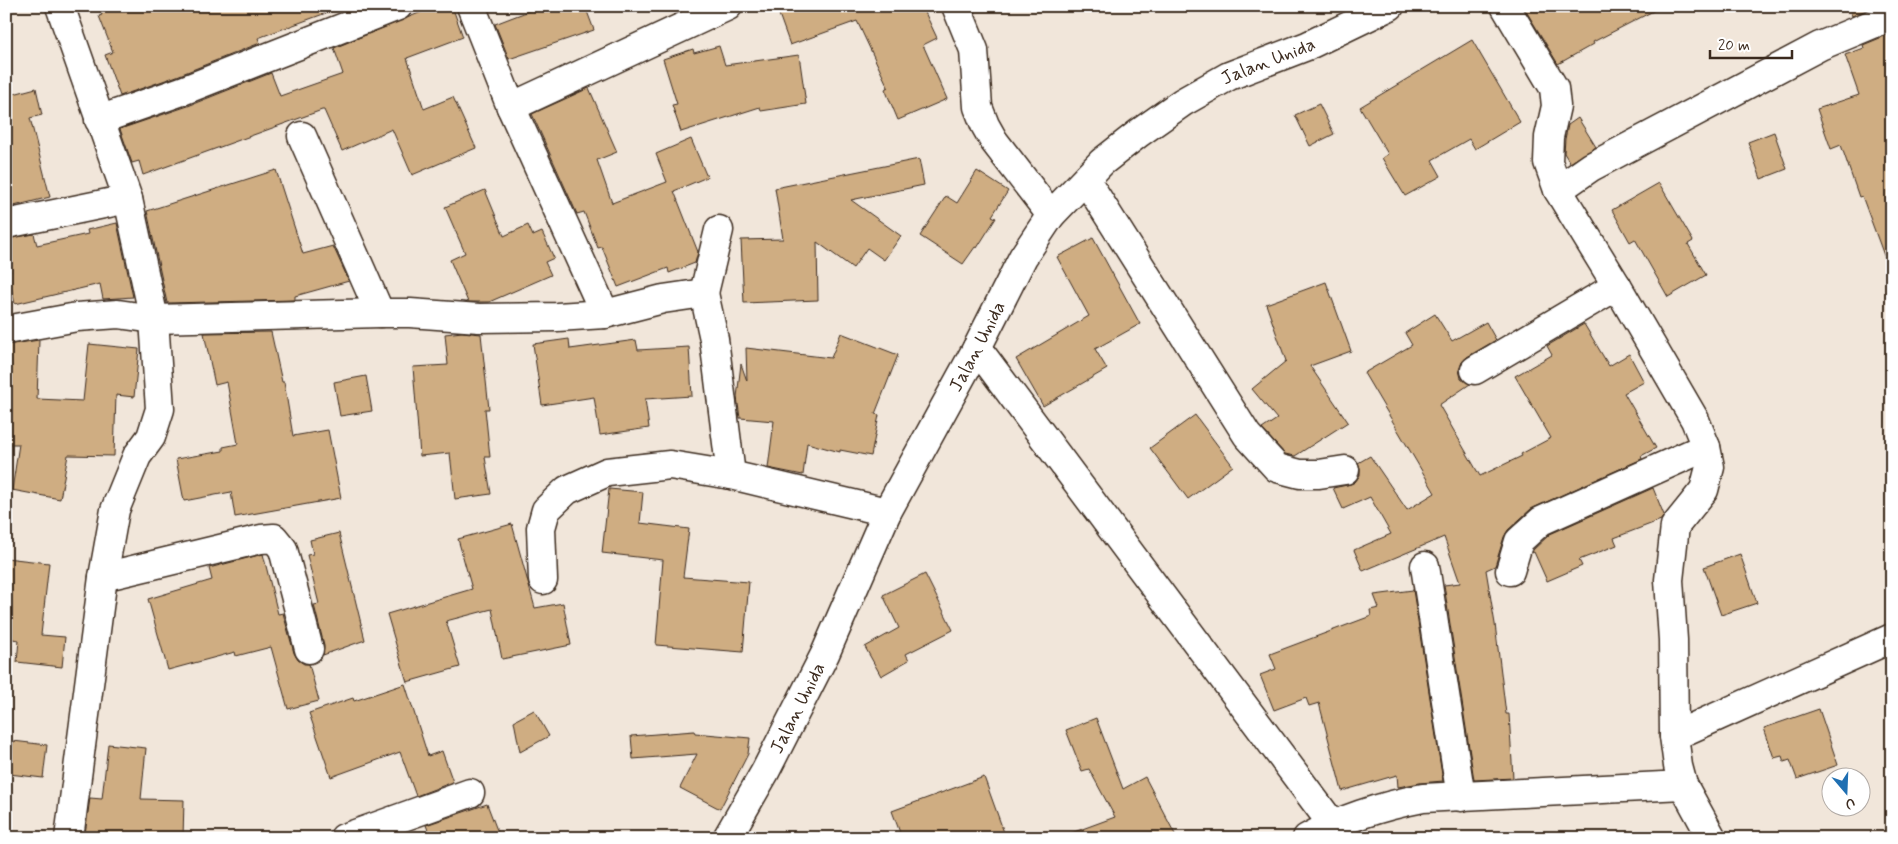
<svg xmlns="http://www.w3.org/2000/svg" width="1898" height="844" viewBox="0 0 1898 844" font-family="Mynerve,sans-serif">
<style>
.building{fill:#cfad82;stroke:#3b2a1e}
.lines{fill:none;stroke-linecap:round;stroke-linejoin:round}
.street-casing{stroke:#3b2a1e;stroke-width:31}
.secondary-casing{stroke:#3b2a1e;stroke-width:31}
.street{stroke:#fff;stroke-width:28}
.secondary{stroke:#fff;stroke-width:28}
.labels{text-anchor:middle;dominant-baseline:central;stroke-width:4;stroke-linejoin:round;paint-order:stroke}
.street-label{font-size:19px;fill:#3b2a1e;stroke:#fff}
</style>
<rect width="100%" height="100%" fill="#f1e6da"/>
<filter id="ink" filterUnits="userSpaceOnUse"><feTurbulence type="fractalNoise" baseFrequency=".02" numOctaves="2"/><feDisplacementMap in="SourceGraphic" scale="10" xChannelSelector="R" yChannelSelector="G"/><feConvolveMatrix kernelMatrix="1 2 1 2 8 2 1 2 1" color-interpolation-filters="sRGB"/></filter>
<g filter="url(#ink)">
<g class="building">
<path d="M99,6H336L337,9L258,38L260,43L177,76L120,96L105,55L113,52L99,16L102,15Z"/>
<path d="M436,6H452L463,37L407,58L424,109L453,97L476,148L412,175L392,129L342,151L324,110H322L143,175L139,161L132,163L120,129L188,106L271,73L280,96L343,74L334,48Z"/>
<path d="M542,6H585L594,30L509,59L495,24Z"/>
<path d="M776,6H922L937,38L923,45L947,99L898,120L885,89L888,87L857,21L790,45Z"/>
<path d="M1523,6H1663L1593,42L1594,44L1558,64Z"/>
<path d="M1848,6H1875L1852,16Z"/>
<path d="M1892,33V269H1889L1862,196L1859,197L1841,145L1831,149L1817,109L1859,95L1845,55L1864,48L1863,45Z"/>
<path d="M1472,40L1520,122L1475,149L1469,139L1432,160L1441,176L1405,196L1382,158L1388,154L1360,107Z"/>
<path d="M719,46L725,65L799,55L806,104L761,111L760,107L681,132L672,105L677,104L663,59L693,49L694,53Z"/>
<path d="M36,88L42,115L30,118L50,197L6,208V96Z"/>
<path d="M589,88L617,152L597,160L612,203L667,182L656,154L691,139L707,177L674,191L698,252L695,263L669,273L668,268L618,287L602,247L598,248L584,212L577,214L532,114Z"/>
<path d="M1319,104L1334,134L1310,146L1295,115Z"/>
<path d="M1578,118L1596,147L1570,163L1564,153L1565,139L1568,125Z"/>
<path d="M1774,132L1787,169L1761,179L1748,142Z"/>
<path d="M919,159L924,185L851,200L901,236L884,260L867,248L853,268L817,242L818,300L744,303L741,240L783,239L775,188Z"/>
<path d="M276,170L303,254L333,246L349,281L295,296V300L167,303L147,211Z"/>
<path d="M977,171L1008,191L992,216L996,218L977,248L975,247L963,264L920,236L946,196L957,203Z"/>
<path d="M1659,183L1693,241L1688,244L1706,275L1668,297L1635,239L1630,242L1612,210Z"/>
<path d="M485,190L504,236L528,225L533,236L542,232L554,258L545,262L551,275L489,302H468L450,260L465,253L445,207Z"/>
<path d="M117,223L133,297L103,299L100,284L15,304L8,273L11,272L6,253V239L34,234L37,245L88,234L87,230Z"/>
<path d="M1093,238L1140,324L1095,349L1107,369L1043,406L1016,359L1089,316L1057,257Z"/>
<path d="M1326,282L1351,351L1310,366L1348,422L1295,456L1285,454L1262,429L1277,419L1252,389L1286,361L1266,304Z"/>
<path d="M1435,314L1452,341L1486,322L1496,340L1467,357L1462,362L1459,370L1461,378L1470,384L1439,405L1480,476L1522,456L1521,454L1551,438L1515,376L1552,355L1547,346L1584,324L1609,366L1629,354L1644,382L1624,393L1656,448L1641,456L1642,459L1531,509L1508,530L1504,537L1495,566L1486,570L1495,624L1506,714H1509L1513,778L1474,780L1444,585L1460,583L1444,537L1363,571L1354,550L1391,534L1370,497L1343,509L1333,488L1347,485L1355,482L1360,475V468L1358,463L1370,456L1407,510L1435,493L1364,373L1412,345L1405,333Z"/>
<path d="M271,332L282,382H284L293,436L328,430L341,498L235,517L231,492L184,501L176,459L223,451V447L238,444L227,382L215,385L204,333Z"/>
<path d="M462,332L481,334L489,409H485L490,457H485L491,494L455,499L450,453L420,456L413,367L448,365L445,334Z"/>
<path d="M841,333L898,355L875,414L879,415L871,456L840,450V452L807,443L803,475L768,468L774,421L740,418L737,397L741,364L747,381L746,348L831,358Z"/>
<path d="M569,339L570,349L636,340L638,350L689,347L692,396L645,399L649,428L600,435L594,397L542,405L533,344Z"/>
<path d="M39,340L37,399L83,401L89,344L139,349L134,397L116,395L114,456L68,455L60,499L12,490L19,444H6V345Z"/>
<path d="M366,376L372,411L340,416L334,382Z"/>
<path d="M1195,415L1233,466L1188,499L1150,448Z"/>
<path d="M1653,488L1664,515L1661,520L1614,538L1617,545L1579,560L1582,566L1547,581L1534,552L1532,553L1533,550L1550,534Z"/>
<path d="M609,489L643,492L640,523L689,529L683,577L749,582L743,652L656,645L663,560L602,553Z"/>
<path d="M512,524L535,608L563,603L571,645L502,659L492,609L446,621L460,667L407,682L387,614L472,589L458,539Z"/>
<path d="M339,533L365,640L323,655L324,645L314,605L319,604L307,555L313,554L310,540Z"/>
<path d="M263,554L278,614L283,613L294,653L298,660L304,664H309L319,701L288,709L271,647L236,656L235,652L168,670L148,599L212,580L209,568Z"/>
<path d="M1740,554L1757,603L1721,615L1704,567Z"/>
<path d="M6,558L49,563L41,635L65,637L62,667L17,662L19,640L6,638Z"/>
<path d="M925,574L953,630L906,654L909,660L881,676L865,647L899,628L883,595Z"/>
<path d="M1413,590L1443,781L1420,783L1398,787L1397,775L1342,791L1319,703L1309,706L1306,698L1274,710L1260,675L1276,669L1270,654L1371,616L1370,610L1379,608L1374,595Z"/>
<path d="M405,684L428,756L442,751L453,782L416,796L400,752L331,777L309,713L353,698L354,701Z"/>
<path d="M1819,709L1838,765L1797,779L1790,760L1784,762L1782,756L1774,758L1764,728Z"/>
<path d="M534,710L549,736L520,752L514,721Z"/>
<path d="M1096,718L1123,789L1145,777L1177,838H1067L1066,835L1115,817L1089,769L1082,771L1066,730Z"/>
<path d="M694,731L695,733L750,738L748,754L720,809L680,788L697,754L633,759L631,736Z"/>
<path d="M13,741L47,745L43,778L9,774Z"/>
<path d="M108,744L146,748L141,799L184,800L183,838H122L85,834L90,798L102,799Z"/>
<path d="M984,777L1006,838H902L892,811Z"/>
<path d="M487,804L500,838H431L426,825Z"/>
</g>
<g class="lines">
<defs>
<g id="street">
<path d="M60,6L128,199L154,319L160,409L151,437L137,456L115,510L103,577L69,838"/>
<path d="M471,6L511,107L605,314"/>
<path d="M956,6L974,50L978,107L985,125L994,141L1051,215"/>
<path d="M1505,6L1554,88L1556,106L1549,137L1548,162L1558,190L1617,286L1695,420L1706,447L1710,467L1704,490L1675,526L1669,580L1673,640L1674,736L1678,766L1683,785"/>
<path d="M511,107L728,6"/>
<path d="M99,120L182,91L398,6"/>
<path d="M302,136L380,313"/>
<path d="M1086,180L1247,435L1277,468L1300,474H1319L1345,470"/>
<path d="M1558,190L1591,167L1820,46L1892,16"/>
<path d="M6,224L128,199"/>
<path d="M704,293L719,230"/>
<path d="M6,330L77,317L118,314L154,319L380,313H410L479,318L557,317L605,314L663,299L704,293L714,339L731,475L887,512"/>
<path d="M977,348L1332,824L1338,838"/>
<path d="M1475,370L1617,286"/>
<path d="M1425,566L1461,797"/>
<path d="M1510,571L1519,541L1541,521L1706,447"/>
<path d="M103,577L261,539L274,538L283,549L309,649"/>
<path d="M543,580L541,528L546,510L567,490L607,472L670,465L731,475"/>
<path d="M1674,736L1892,638"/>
<path d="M344,838L470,793"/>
<path d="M1307,838C1343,818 1382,806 1423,798L1683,785L1712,838"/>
</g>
<g id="secondary">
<path id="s1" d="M727,838L765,772L825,654L887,512L977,348L1023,257L1051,215L1102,162L1139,133L1183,102L1229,76L1307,46L1390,6"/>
</g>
</defs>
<use href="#street" class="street-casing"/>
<use href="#secondary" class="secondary-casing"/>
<use href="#street" class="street"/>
<use href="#secondary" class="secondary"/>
</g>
</g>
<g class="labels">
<g class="street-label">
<text stroke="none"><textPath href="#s1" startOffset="972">Jalan Unida</textPath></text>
<text stroke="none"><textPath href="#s1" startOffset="552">Jalan Unida</textPath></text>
<text stroke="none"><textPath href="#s1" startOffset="148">Jalan Unida</textPath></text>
</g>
</g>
<rect width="1898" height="844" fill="none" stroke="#fff" stroke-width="25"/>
<rect x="12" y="12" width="1873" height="819" fill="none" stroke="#3b2a1e" stroke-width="2" filter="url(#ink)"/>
<g transform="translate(1846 792) rotate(161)"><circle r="24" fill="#ffffff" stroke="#b1aaa5"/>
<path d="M0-4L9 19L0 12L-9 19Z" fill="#1f6fb2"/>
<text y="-8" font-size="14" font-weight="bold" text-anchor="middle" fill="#3b2a1e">U</text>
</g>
<path d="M1710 50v8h82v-8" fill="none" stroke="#3b2a1e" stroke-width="2.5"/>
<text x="1718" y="50" font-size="15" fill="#3b2a1e" stroke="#ffffff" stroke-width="4" paint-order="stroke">20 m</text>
</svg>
